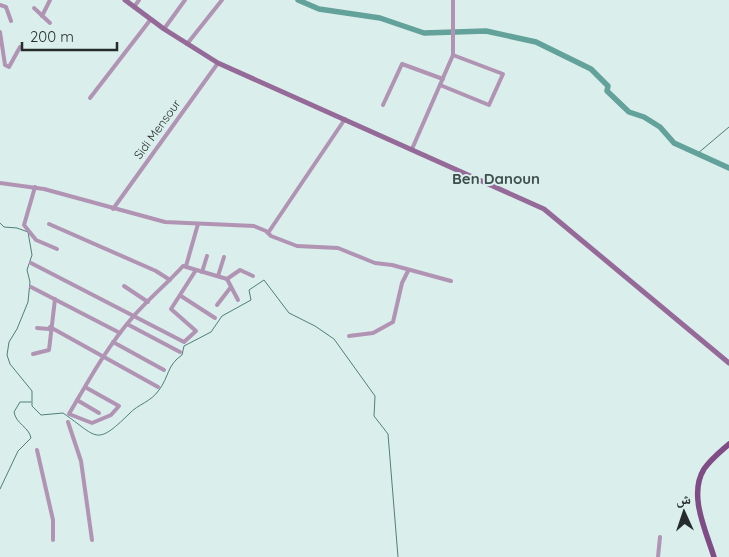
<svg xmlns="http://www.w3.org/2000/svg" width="729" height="557" viewBox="0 0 729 557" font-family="Quicksand,'Noto Naskh Arabic',sans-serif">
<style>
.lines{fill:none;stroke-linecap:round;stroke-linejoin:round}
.stream{stroke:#507f79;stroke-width:1}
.river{stroke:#62a29b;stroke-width:5.5}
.street{stroke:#b194b4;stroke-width:4}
.secondary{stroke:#956a99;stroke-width:5}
.primary{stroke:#804c86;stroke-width:5.5}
.labels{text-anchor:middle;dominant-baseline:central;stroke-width:4;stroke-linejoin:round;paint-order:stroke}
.street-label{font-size:12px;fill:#252c2b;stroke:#daeeeb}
.quarter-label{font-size:15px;font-weight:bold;fill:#3f4f4d;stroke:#daeeeb}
</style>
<rect width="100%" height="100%" fill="#daeeeb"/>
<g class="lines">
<g class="stream">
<path d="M697,154L729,127"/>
<path d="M0,223L4,227L17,228L28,232L32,255L27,270L30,282L28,302L17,329L9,342L7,355L10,364L32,391V406L41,415L63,413C98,437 95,447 129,414C138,404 151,402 159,390C169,377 167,365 182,355L184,346L211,332L222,316L251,300L249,290L264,280L289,313L315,326L334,339L375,396L374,416L388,434L398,557"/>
<path d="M0,489L18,451L31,438C29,427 16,424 14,412L20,402H31"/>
</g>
<path class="river" d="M298,0L319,9L380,18L424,33L486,31L536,42L591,69L608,86L607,91L629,112L644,117L660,127L674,143L729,168"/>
<g class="street">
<path d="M0,5L6,7L11,21"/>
<path d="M134,7L139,0"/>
<path d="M34,8L50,23"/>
<path d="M42,16L50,0"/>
<path d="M164,29L185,0"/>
<path d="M0,32L5,65L9,67L20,47"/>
<path d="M187,44L222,0"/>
<path d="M440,85L489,105L503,74L453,55"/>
<path d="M90,98L151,19"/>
<path d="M383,105L402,64L443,79"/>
<path d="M412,149L453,55V0"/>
<path d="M0,183L44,189L165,222L254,226L266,231L271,236L297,246L338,248L375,263L392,265L451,281"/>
<path d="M35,187L24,225L36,240L57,249"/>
<path d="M113,209L218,63"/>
<path d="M49,224L156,271L170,280"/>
<path d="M268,233L345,119"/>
<path d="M31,263L184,342L196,331L171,309L196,270"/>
<path d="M186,266L198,224"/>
<path d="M202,272L207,256"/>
<path d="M218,276L224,257"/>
<path d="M227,279L238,300"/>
<path d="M124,286L148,302"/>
<path d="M31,287L120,333"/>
<path d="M181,296L215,318"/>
<path d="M217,305L231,287"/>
<path d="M127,324L180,352"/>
<path d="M50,327L158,387"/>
<path d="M37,328L49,329"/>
<path d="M349,336L373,333L393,322L402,283L408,271"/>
<path d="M113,342L164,370"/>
<path d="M33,354L49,350L55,299"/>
<path d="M85,387L119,406L111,415L92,423L69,414C89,380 107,347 132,318C148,299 167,284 183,266L227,279L240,270L253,276"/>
<path d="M77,400L99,413"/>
<path d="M68,422L81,461L92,540"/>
<path d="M37,450L53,520V540"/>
<path d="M658,557L660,537"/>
</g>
<path class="secondary" d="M125,0L164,29L218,63L544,209L729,363"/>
<path class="primary" d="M714,557C706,531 688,495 704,469C711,459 720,452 729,444"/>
</g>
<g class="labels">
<g class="street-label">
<text transform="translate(157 129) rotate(-54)">Sidi Mensour</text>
</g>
<g class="quarter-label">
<text x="496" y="178">Ben Danoun</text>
</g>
</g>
<g transform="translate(684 512) rotate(357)" stroke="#daeeeb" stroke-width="4" paint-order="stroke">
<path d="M0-4L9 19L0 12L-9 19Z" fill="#252c2b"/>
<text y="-8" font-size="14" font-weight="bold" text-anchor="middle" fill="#252c2b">ش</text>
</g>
<path d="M22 42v8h95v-8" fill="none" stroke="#252c2b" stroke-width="2.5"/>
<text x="30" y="42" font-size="15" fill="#252c2b" stroke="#daeeeb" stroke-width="4" paint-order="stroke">200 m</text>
</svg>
